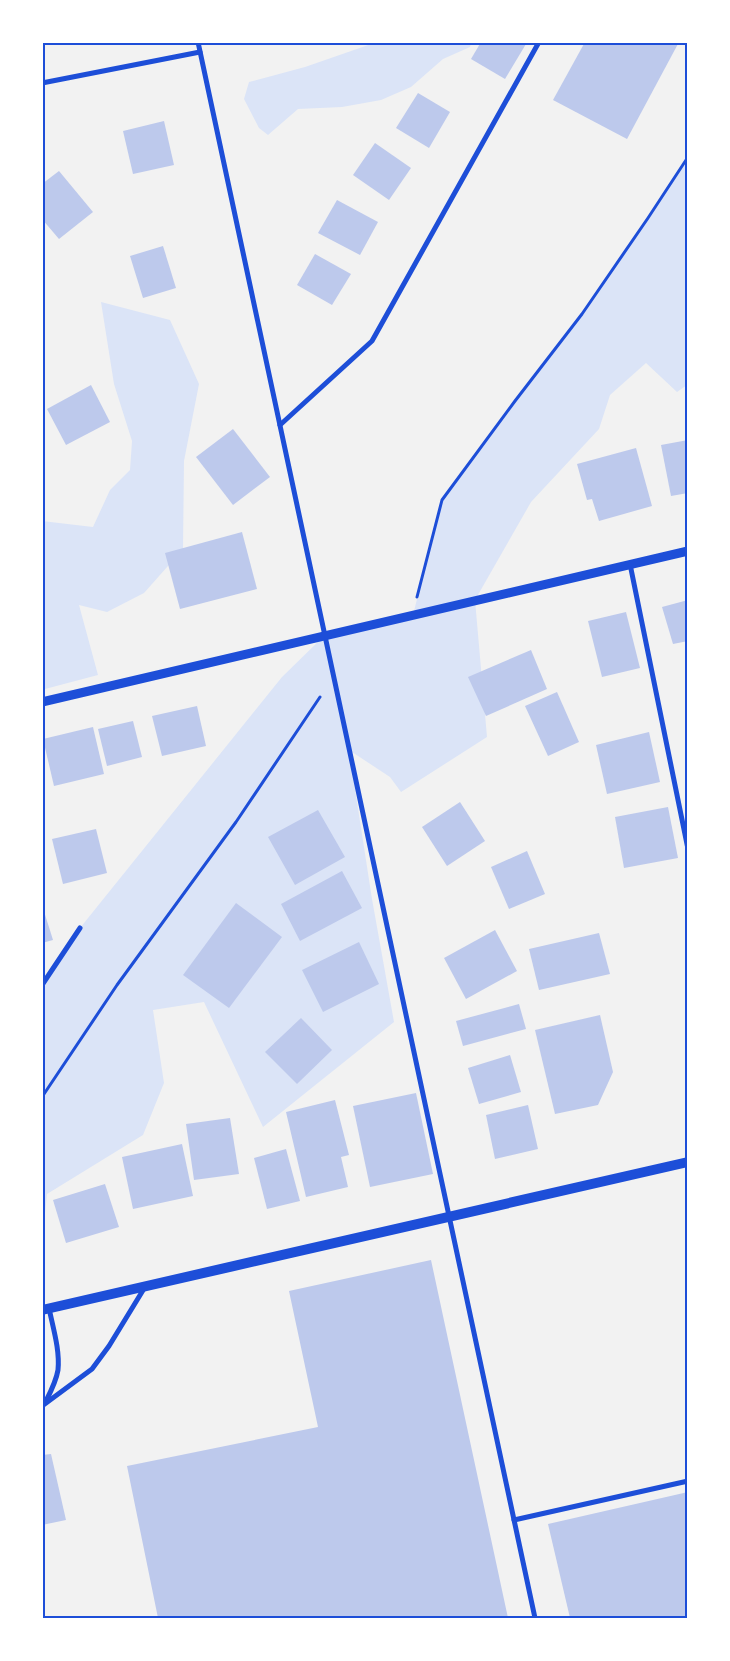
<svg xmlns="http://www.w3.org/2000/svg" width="730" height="1661" viewBox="0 0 730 1661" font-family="Merriweather,serif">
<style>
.green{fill:#dbe4f7}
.building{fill:#bdc9ec}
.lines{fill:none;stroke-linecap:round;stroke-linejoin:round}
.path{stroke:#1d4ed8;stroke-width:3}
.minor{stroke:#1d4ed8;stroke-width:5}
.tertiary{stroke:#1d4ed8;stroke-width:9}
.secondary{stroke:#1d4ed8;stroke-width:10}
.neatline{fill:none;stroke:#1d4ed8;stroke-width:2}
</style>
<rect width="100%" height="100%" fill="#f2f2f2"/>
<g class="green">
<path d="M377,42L471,43L470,47L443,59L411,87L381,100L342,107L298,109L268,135L259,128L244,99L249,82L305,67Z"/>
<path d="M687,161V385L677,392L646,363L610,395L599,429L531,502L475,600L487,737L401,792L390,777L349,750L372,899L394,1022L263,1127L204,1002L153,1010L164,1083L143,1135L47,1194L43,1233V985L80,928L282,677L325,635L413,615L442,500L582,314Z"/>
<path d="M101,302L170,320L199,384L184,461L183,549L144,593L107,612L79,605L98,675L45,689L42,677V521L93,527L110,490L130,470L132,441L114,384Z"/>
</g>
<g class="building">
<path d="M481,42H524L526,44L505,79L471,59Z"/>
<path d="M585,42H679L627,139L553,100Z"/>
<path d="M418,93L450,112L429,148L396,128Z"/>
<path d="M164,121L174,165L133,174L123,131Z"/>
<path d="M375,143L411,168L389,200L353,175Z"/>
<path d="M59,171L93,212L59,239L42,219V184Z"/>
<path d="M337,200L378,222L360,255L318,233Z"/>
<path d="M163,246L176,288L143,298L130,256Z"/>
<path d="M315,254L351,274L332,305L297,285Z"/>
<path d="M91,385L110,422L66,445L47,409Z"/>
<path d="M233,429L270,477L233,505L196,457Z"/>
<path d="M688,440V493L671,496L661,445Z"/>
<path d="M636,448L652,506L599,521L592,499L587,500L577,464Z"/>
<path d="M242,532L257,589L180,609L165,553Z"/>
<path d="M688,600V641L673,644L662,607Z"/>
<path d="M626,612L640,668L602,677L588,621Z"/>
<path d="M531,650L547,689L486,716L468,677Z"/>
<path d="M557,692L579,742L548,756L525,706Z"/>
<path d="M197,706L206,746L162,756L152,716Z"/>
<path d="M133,721L142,757L107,766L98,729Z"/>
<path d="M93,727L104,774L54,786L43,739Z"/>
<path d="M649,732L660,782L607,794L596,745Z"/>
<path d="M460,802L485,841L447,866L422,827Z"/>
<path d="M668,807L678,858L624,868L615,817Z"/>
<path d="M318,810L345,857L295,885L268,837Z"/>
<path d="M96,829L107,873L63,884L52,839Z"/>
<path d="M527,851L545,894L509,909L491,867Z"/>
<path d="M342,871L362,908L300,941L281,904Z"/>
<path d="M236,903L282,937L229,1008L183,975Z"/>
<path d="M42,905L53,940L42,943Z"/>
<path d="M495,930L517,971L466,999L444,958Z"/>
<path d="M599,933L610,974L539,990L529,949Z"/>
<path d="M359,942L379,984L323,1012L302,970Z"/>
<path d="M519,1004L526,1029L463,1046L456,1021Z"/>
<path d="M600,1015L613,1072L598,1105L555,1114L535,1030Z"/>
<path d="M301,1018L332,1050L297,1084L265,1052Z"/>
<path d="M510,1055L521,1092L479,1104L468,1068Z"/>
<path d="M416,1093L433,1174L370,1187L353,1106Z"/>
<path d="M335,1100L349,1155L341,1157L348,1187L306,1197L286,1112Z"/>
<path d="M528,1105L538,1149L495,1159L486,1115Z"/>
<path d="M230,1118L239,1174L194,1180L186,1124Z"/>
<path d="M182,1144L193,1196L133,1209L122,1157Z"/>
<path d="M286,1149L300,1201L267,1209L254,1158Z"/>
<path d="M105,1184L119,1227L66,1243L53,1200Z"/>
<path d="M431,1260L508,1618H158L127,1466L318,1427L289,1291Z"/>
<path d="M51,1454L66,1520L42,1525V1455Z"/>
<path d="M688,1492V1618H570L548,1524Z"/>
</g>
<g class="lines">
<g class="path">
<path d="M417,597L442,500L515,401L582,314L648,218L688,157"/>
<path d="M42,1097L117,985L236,822L320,697"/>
</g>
<g class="minor">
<path d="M198,42L535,1618"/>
<path d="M42,83L200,52"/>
<path d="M280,425L372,341L539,42"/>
<path d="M630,564L688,849"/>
<path d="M42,985L80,928"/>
<path d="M45,1403C50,1393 56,1382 58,1370C60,1350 53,1328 49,1308"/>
<path d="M42,1406L92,1369L109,1346L145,1287"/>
<path d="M514,1520L688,1481"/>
</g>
<path class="tertiary" d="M42,702L688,551"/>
<path class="secondary" d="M42,1310L688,1162"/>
</g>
<rect width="730" height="1661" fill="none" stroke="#ffffff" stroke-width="88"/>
<rect x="44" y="44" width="642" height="1573" class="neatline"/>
</svg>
